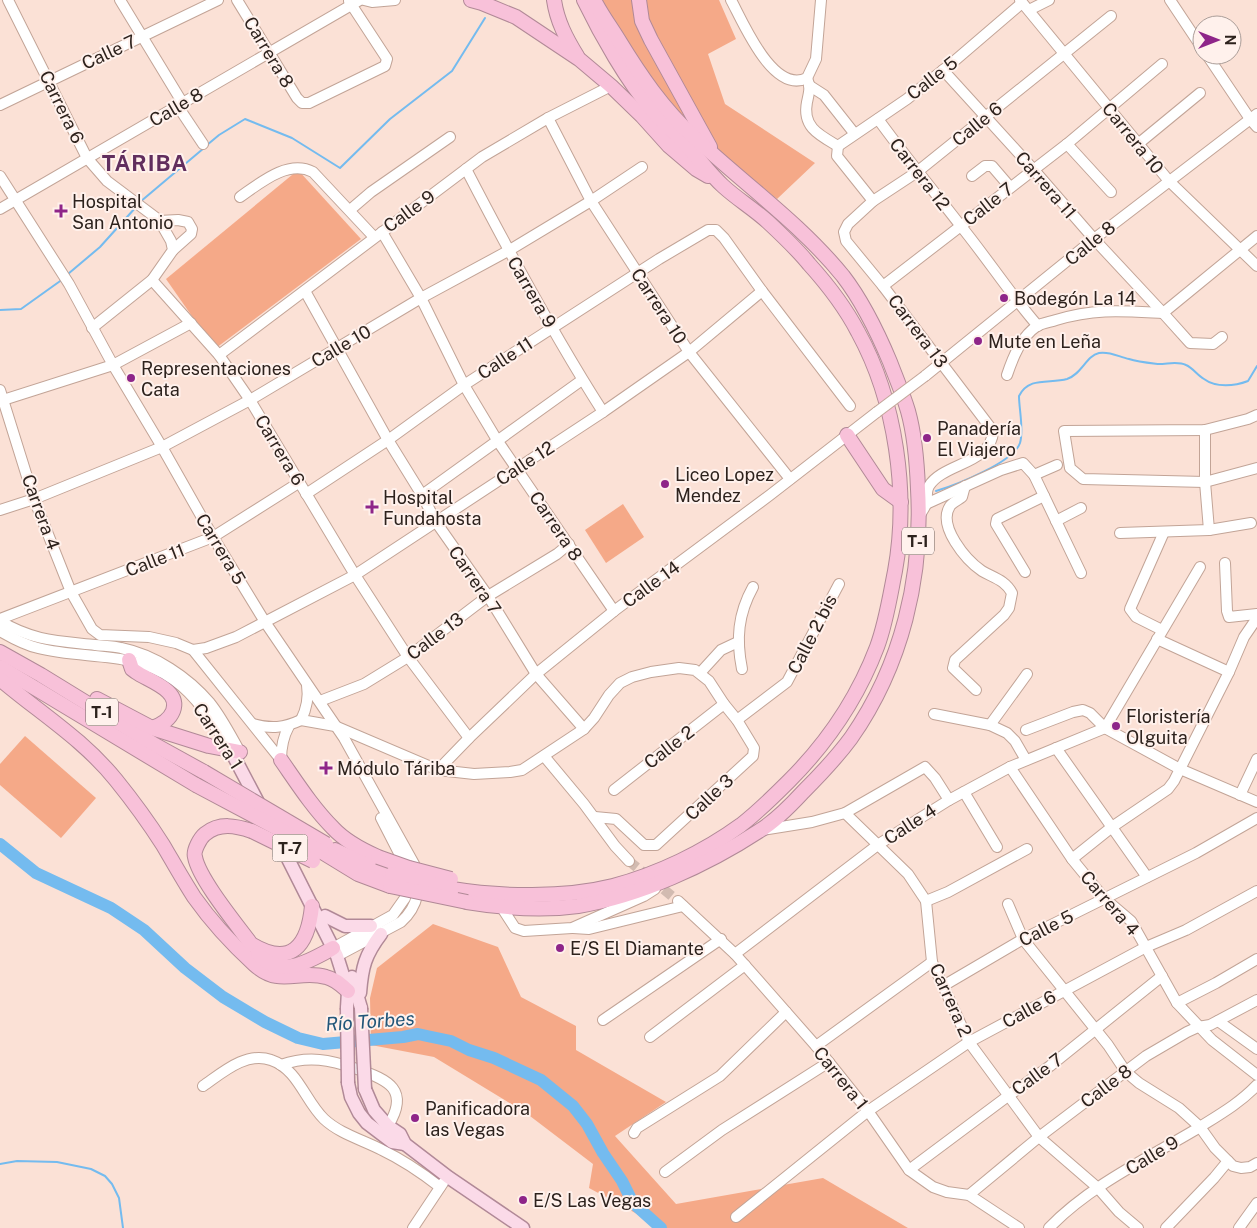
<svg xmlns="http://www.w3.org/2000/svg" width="1257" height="1228" viewBox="0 0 1257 1228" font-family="'Public Sans',sans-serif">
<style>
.green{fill:#f5a988}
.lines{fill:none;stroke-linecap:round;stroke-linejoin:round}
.stream{stroke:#74bbef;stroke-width:2}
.river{stroke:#74bbef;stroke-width:12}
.minor-tunnel{stroke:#d2bbb1;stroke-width:10;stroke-dasharray:10 5;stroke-linecap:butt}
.minor-casing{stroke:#c2a497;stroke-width:12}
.major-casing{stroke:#b18997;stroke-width:15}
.highway-casing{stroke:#b18997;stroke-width:16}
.minor{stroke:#fff;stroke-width:10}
.major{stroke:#fbdae8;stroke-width:12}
.highway{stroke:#f8c1d9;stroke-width:14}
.minor-bridge-casing{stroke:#c2a497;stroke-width:12;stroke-linecap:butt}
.major-bridge-casing{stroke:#b18997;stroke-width:15;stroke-linecap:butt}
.highway-bridge-casing{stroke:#b18997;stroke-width:16;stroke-linecap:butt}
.minor-bridge{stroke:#fff;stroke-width:10}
.major-bridge{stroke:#fbdae8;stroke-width:12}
.highway-bridge{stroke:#f8c1d9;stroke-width:14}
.poi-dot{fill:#8e2589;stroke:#fff1ec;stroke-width:2}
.labels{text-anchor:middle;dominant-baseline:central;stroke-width:4;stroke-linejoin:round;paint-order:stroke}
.shield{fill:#fff1ec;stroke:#6c605b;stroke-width:1}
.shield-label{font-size:16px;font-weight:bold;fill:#2d221d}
.street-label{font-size:18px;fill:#2d221d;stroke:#fff1ec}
.poi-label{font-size:18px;fill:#2d221d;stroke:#fff1ec;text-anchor:start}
.water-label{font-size:19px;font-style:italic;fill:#225679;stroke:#fff1ec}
.district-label{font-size:22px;font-weight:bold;letter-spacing:1px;fill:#612e5e;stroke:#fff1ec}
</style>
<rect width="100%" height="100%" fill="#fbe1d6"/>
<g class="green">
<path d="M599,0H719L736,39L708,54L725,104L815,163L777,199L726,158L672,107L627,46Z"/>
<path d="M298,170L361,239L216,348L196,322L166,279Z"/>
<path d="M623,504L644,537L606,563L585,530Z"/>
<path d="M25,736L96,798L61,838L0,785V764Z"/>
<path d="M433,924L498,947L521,997L576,1026V1050L666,1102L615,1136L676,1204L823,1178L908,1228H663L589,1188L593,1164L526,1113L434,1057L371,1045L370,998L377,968Z"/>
</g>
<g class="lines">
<g class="stream">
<path d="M207,145L219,135L245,119L292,138L340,168L390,119L452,71L485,18"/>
<path d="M140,202L204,148"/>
<path d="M68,274L100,247L136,207"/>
<path d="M0,310L21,309L63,279"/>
<path d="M936,491C956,485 1014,462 1020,443C1024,430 1019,409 1019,396C1029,376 1050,384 1067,379C1082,374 1086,356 1099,353C1110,351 1119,357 1129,359C1138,362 1150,363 1159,364C1168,364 1178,361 1186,365C1193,368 1197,375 1204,379C1216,388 1235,386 1248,381L1257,366"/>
<path d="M0,1164L17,1161L57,1162L91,1169L105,1176L112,1184L119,1198L123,1228"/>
</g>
<path class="river" d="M0,844L36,873L111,908L144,930L185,968L223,997L265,1022L298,1038L323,1044L403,1037L418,1034L427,1036L451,1041L469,1050L494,1058L541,1080L573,1106L587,1124L603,1153L622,1181L633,1203L661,1228"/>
<path class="minor-tunnel" d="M629,861L678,901"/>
<defs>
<g id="minor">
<path d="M8,0L87,158L107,181L159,220L171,241L173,250L152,280L92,328"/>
<path d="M120,0L182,102"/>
<path d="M237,0L297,98L302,103H309L385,66L387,59L349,1"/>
<path d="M364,0L372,2L395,0"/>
<path d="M731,0C743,22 773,95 807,78L816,59L821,0"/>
<path d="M1020,0L1169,181L1257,266"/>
<path d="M1170,0L1202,48"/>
<path d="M1029,10L1049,0"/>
<path d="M1207,55L1250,119L1257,127"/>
<path d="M943,70L1034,170L1094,239L1163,313L1190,343L1213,344L1222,337"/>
<path d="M807,78C811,87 809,93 807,102C802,127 819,135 838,146"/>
<path d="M810,86L824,95L854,133"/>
<path d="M0,105L218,0"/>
<path d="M177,105L203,144"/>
<path d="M548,118L591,201L689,352L790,479"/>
<path d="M878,119C904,155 933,190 960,225C987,258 1010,294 1038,326"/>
<path d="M1067,144L1111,192"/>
<path d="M1138,144L1200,93"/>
<path d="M838,146L907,99L952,63L1022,3"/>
<path d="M838,146L837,156L873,201"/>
<path d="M466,169C509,252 553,334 603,412"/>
<path d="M0,176L69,284L113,365L162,447L213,537L265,622L344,738L414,864C423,884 418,907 401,922L337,956"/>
<path d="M972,176L985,166H992L1010,187"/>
<path d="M240,197C260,183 288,159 313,172L374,237"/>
<path d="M0,209L360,0"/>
<path d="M350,210L371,192L450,137"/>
<path d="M159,221L178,220L188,222L192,229L191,234L173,250"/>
<path d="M382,232L421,298L464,385L497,440L614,611"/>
<path d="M152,280L219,355L250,400L355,575L408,657L469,738"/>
<path d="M883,286L1067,144L1162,64"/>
<path d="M305,291L388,440L422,495L436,522L488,596L536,674L584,729"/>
<path d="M219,355L482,157L548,118L611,86"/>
<path d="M1007,375C1013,357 1021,337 1037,326C1042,323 1050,322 1056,320C1095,308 1124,311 1163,313L1257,236"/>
<path d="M925,376L1094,239L1257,114"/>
<path d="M0,390L34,499L71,592L92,629L100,635L149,637L176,643L193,650L281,760"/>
<path d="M0,401L113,365L191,323"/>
<path d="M1257,415L1248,419L1205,430L1064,431L1070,468L1083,479L1205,482L1257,468"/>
<path d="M1205,430V482L1209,530"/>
<path d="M1034,475L1057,465"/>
<path d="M965,486L962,497C958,500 952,503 950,506C937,526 966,560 982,571C994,578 1005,580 1012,593L1009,608L1004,615L955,660L953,668L976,690"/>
<path d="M306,494L388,440L464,385L659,259L708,230H716L724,238L762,291L850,406"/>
<path d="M422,495L582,380"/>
<path d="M926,504L1001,470L1023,463L1034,475L1081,573"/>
<path d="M0,510L34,499L162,447L250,400L421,298L508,251L591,201L642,167"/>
<path d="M920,515C922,511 926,506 927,502C927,497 926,491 929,486C943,463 992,464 993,431L883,286L846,241L844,232L848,224L873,201L917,172L1111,16"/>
<path d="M1056,521L1081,508"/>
<path d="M1120,533L1209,530L1251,523"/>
<path d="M1225,563L1227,611L1229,617L1257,614"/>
<path d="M1025,572L996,524L997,519L1044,496"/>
<path d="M0,619L213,537L300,482"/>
<path d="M0,621C33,641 58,641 95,645C103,646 113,646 121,648C155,655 188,677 210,703C222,718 231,736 240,752"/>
<path d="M1162,630L1136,617L1130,609L1164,532"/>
<path d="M0,631C12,638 25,645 38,648C84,660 134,650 174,680C199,698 215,726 231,751"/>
<path d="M1157,639L1229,672"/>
<path d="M193,650L206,648L236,637L355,575L603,412L689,352L762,291"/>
<path d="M742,669C736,639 738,614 753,587"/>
<path d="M700,673L721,650L738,642"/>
<path d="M320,701L364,684L408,657L488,596L557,554L569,544"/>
<path d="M934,714L990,725L1007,733L1015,741L1026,760"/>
<path d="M301,720L335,726L438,770L474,774L510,772L522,770L584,729L594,718L609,695L620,683L632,677L651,672L679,668L695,670L709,681L724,704L737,720L754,748L753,756L656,845H644L616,819L595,817"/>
<path d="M301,720C307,708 309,698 307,685"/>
<path d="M737,720L787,682L839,584"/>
<path d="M253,724C271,729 284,728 301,720"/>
<path d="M990,725L1027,674"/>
<path d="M1105,728L1200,567"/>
<path d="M1026,730L1073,712L1083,710L1090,713L1105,728L1180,769L1257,802"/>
<path d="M1056,748L1147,877"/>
<path d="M544,756L584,804L615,846L629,861"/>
<path d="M281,760C281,747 283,737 289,726"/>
<path d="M1010,767L1072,859L1104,898L1131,921L1177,1003L1212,1040L1257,1075"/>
<path d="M438,770L469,738L536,674L614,611L770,495L877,412"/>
<path d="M614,790L724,704"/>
<path d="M964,792L997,847"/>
<path d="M1240,795L1257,759"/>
<path d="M845,813L908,874L926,901L932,962L969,1042L1039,1137L1098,1188L1119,1212L1138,1228"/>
<path d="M381,818L401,857L405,870"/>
<path d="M762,830L812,822L845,813L925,767L935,778L949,800"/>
<path d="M1072,859L1112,827L1168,789L1174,781L1229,672L1244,637L1257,618"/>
<path d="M678,901L735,954L816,1046L868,1111L909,1170L933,1187L947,1192L969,1195L1019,1228"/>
<path d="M926,901L948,892L1027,849"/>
<path d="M1008,904L1023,939L1108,1045L1126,1072L1139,1083L1179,1108L1200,1127L1215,1148L1233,1166L1241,1168L1250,1167L1257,1163"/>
<path d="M502,908L515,928L524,931L572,928L644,896L655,889"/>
<path d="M573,928L589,929L683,906"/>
<path d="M333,948L393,915L405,898L407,884"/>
<path d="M735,954L879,844L949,800L1010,767L1105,728"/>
<path d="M943,986L1023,939L1196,853L1257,818"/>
<path d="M1177,1003L1216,983L1257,959"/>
<path d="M603,1020L721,939"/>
<path d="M1218,1021L1257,1049"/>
<path d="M650,1037L745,965"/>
<path d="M816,1046L932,962"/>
<path d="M281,1065C309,1055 330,1060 357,1069C389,1080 410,1090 388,1126"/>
<path d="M203,1086C222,1073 246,1051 271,1060C298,1069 305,1101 324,1119C340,1134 363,1140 382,1150C403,1160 422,1173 440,1187"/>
<path d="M634,1133L637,1128L720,1076L786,1012"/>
<path d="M909,1170L1008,1096L1050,1066L1162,976"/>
<path d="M665,1172L722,1130L829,1062"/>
<path d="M969,1195L1039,1137L1146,1056L1187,1032L1198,1027L1210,1025L1257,1000"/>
<path d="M736,1217L868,1111L969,1042L1146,947L1186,930L1257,891"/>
<path d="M413,1228L443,1183"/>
<path d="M1049,1228C1088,1187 1146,1159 1195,1130C1217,1116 1239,1104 1257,1085"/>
<path d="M1166,1228L1214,1178L1228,1161"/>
<path d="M1239,1228L1257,1203"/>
</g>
<g id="major">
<path d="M231,751L261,808"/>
<path d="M279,841L337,956L348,991L347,1008"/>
<path d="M325,916L345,926H371"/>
<path d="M352,977L361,1008"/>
<path d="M360,993C362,967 365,955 381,934"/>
<path d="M348,1083L351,1097L359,1113L367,1123L392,1142L405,1144"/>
<path d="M365,1089L374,1110L388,1126L400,1134L405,1144L448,1177L523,1228"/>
</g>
<g id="highway">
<path d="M471,0L482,3L516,17L579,59L611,86L642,116L669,146L696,169L708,176"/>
<path d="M554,0C557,21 566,38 577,56"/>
<path d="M639,0L642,21L651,40L710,147"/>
<path d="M847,435L883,489L901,502"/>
<path d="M0,652L41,675L155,745L204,772"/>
<path d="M129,660L132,669L136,672C149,681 181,690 173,711C169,721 161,725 152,728"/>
<path d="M0,667L196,785"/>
<path d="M0,679C40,713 83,739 116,780C133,801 149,823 163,845C173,862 183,880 194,897C211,921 232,944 254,964C280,988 298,969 326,977C335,979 341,985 348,991"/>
<path d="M97,699L152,728L209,746L240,752"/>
<path d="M281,760C297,783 313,808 333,828C345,841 362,850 378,857"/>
<path d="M252,831C236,826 220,822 205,834C200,838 193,851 195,857C199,879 237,925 251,944C291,968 308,946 312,906"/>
<path d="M335,850L373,868L392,874"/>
<path d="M322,852L358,874L390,886"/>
<path d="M452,889C500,897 565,898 613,886C658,874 704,852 741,825C758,812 774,796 789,781C827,743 858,697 877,647C886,623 890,596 895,571C909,494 896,401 858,332C845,307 828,285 809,264C797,249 782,235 768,222C754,209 737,199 723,186C710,174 700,160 688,147C676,134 664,123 652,110C627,81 601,35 584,0"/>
<path d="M467,902C503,908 541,911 578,906C639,896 707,865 759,831C774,822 791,805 803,792C820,775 837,757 851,738C902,665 923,577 918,489C917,463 915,436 908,411C903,394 896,378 890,362C877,331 863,302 843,276C800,223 744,184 694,137C663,109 640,75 618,39C610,26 601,14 594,0"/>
<path d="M258,953C279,980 310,961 333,948"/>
</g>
</defs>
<use href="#minor" class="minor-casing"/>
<use href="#major" class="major-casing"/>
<use href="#highway" class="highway-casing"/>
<use href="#minor" class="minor"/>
<use href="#major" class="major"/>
<use href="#highway" class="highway"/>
<defs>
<path id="minor-bridge" d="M877,412L925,376"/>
<g id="major-bridge">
<path d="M347,1008L348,1083"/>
<path d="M361,1008L365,1089"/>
</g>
<g id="highway-bridge">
<path d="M204,772L326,844"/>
<path d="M196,785L322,852"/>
<path d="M252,831L313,861"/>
<path d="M378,857L409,868L451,879"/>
<path d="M392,874L452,889"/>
<path d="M390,886L467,902"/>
</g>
</defs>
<use href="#minor-bridge" class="minor-bridge-casing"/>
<use href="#major-bridge" class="major-bridge-casing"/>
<use href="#highway-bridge" class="highway-bridge-casing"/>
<use href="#minor-bridge" class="minor-bridge"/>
<use href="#major-bridge" class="major-bridge"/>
<use href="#highway-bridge" class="highway-bridge"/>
</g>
<g class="poi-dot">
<path d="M58.5 203.5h5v5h5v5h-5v5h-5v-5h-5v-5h5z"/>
<circle cx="1004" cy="298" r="5"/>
<circle cx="978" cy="341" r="5"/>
<circle cx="131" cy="378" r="5"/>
<circle cx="927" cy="438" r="5"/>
<circle cx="665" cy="484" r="5"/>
<path d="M369.5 499.5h5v5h5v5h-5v5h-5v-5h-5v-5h5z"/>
<circle cx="1116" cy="726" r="5"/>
<path d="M323.5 760.5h5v5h5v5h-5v5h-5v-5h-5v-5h5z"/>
<circle cx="560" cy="948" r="5"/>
<circle cx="415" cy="1118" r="5"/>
<circle cx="523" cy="1200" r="5"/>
</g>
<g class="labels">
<g class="shield">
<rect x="902" y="527.5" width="32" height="27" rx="4"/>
<rect x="86" y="698.5" width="32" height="27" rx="4"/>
<rect x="272.5" y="834.5" width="35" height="27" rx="4"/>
</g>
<g class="shield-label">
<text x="918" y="541">T-1</text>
<text x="102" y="712">T-1</text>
<text x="290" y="848">T-7</text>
</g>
<g class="street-label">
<text transform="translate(109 52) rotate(-25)">Calle 7</text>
<text transform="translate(269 52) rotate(59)">Carrera 8</text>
<text transform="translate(932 78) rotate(-38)">Calle 5</text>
<text transform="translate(62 107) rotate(64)">Carrera 6</text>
<text transform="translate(176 107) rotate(-30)">Calle 8</text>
<text transform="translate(977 124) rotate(-39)">Calle 6</text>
<text transform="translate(1133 138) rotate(51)">Carrera 10</text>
<text transform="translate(920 174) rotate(52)">Carrera 12</text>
<text transform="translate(1046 185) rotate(49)">Carrera 11</text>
<text transform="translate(988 204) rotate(-38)">Calle 7</text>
<text transform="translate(409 211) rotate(-36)">Calle 9</text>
<text transform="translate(1090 243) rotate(-39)">Calle 8</text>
<text transform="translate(532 292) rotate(60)">Carrera 9</text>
<text transform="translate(659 306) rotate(57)">Carrera 10</text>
<text transform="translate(918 331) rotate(53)">Carrera 13</text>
<text transform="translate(341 346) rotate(-30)">Calle 10</text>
<text transform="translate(505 358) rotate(-33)">Calle 11</text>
<text transform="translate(280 450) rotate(59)">Carrera 6</text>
<text transform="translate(525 463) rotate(-33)">Calle 12</text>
<text transform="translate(41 512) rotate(70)">Carrera 4</text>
<text transform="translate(556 526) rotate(56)">Carrera 8</text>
<text transform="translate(221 549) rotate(59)">Carrera 5</text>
<text transform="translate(155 560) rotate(-21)">Calle 11</text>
<text transform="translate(475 580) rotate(56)">Carrera 7</text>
<text transform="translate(651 584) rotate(-36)">Calle 14</text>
<text transform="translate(812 634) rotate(-63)">Calle 2 bis</text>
<text transform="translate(435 636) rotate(-37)">Calle 13</text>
<text transform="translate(218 736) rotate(57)">Carrera 1</text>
<text transform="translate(669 747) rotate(-38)">Calle 2</text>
<text transform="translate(709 797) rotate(-43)">Calle 3</text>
<text transform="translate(910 824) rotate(-33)">Calle 4</text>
<text transform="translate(1110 903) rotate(49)">Carrera 4</text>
<text transform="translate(1046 928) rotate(-27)">Calle 5</text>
<text transform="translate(951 1000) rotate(66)">Carrera 2</text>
<text transform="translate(1029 1009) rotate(-29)">Calle 6</text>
<text transform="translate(1037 1074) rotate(-36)">Calle 7</text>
<text transform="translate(841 1078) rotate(51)">Carrera 1</text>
<text transform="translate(1106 1086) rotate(-37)">Calle 8</text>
<text transform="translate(1152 1155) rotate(-31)">Calle 9</text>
</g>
<g class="poi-label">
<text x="72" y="201">Hospital<tspan x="72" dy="21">San Antonio</tspan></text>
<text x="1014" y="298">Bodegón La 14</text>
<text x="988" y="341">Mute en Leña</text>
<text x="141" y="368">Representaciones<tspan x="141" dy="21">Cata</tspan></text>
<text x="937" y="428">Panadería<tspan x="937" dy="21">El Viajero</tspan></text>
<text x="675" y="474">Liceo Lopez<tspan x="675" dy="21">Mendez</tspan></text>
<text x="383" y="497">Hospital<tspan x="383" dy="21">Fundahosta</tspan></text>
<text x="1126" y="716">Floristería<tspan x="1126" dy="21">Olguita</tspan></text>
<text x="337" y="768">Módulo Táriba</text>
<text x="570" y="948">E/S El Diamante</text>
<text x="425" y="1108">Panificadora<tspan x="425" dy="21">las Vegas</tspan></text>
<text x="533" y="1200">E/S Las Vegas</text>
</g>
<g class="water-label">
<text transform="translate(370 1021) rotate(-4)">Río Torbes</text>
</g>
<g class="district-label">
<text x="145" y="163">TÁRIBA</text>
</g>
</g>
<g transform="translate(1217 40) rotate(90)"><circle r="24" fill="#fff1ec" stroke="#ab9e99"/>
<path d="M0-4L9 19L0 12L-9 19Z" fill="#8e2589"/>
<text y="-8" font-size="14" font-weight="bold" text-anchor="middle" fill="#2d221d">N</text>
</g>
</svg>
